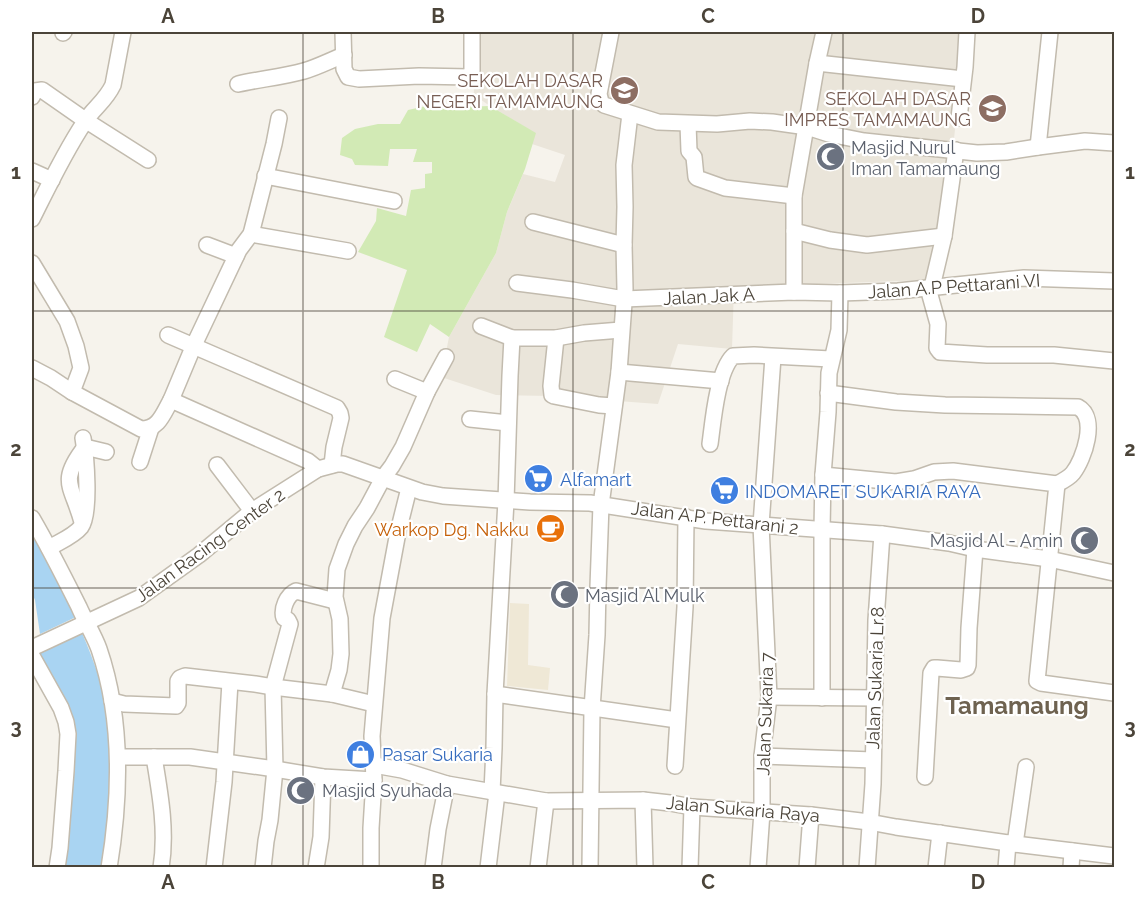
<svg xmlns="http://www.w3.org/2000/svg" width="1146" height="899" viewBox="0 0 1146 899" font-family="Raleway,sans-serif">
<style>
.residential{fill:#eae5da}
.education{fill:#efe8d6}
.green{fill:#d2eab5}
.water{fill:#a9d4f2}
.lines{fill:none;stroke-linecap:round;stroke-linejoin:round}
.minor-casing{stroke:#c2bbae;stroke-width:18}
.minor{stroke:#fff;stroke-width:15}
.grid{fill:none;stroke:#4b4439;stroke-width:1.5;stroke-opacity:0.55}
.labels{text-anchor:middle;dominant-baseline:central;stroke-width:4.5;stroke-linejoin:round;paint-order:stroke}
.education-label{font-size:18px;fill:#785e54;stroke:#fff;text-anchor:end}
.worship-label{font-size:18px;fill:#5b616d;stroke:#fff;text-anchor:start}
.street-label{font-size:18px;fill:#4b4439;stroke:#fff}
.shop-label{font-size:18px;fill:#366cbe;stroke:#fff;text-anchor:start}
.food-label{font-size:18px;fill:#c56008;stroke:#fff;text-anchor:end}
.district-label{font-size:24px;font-weight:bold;fill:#6e6250;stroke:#fff}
.neatline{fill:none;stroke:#4b4439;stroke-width:2}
.grid-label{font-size:20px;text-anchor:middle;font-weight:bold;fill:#4b4439}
</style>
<rect width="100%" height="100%" fill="#f6f3ec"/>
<path class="residential" d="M472,32H965L943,246L928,280L734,287L732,349L678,344L658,404L551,396L496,395L441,377L449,337L496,253L507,212L523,174L555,182L565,155L532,144L535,133L490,106L474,95Z"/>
<path class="education" d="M510,603L529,604L528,665L550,668L548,690L507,686Z"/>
<path class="green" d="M426,106L461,107L490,106L536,133L525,169L507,212L496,253L449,337L430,324L417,352L384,337L407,270L358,252L376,221L377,208L406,216L411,190L425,188V174L432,173V162H413L417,149H390L388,166L355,165L352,159L340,155L342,138L355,129L378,124H400L408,110Z"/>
<g class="water">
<path d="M32,534L65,596L78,616L40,634L35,600L32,593Z"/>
<path d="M82,633C94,661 105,691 109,721C116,769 108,819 103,867H63L73,786L71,736L38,654Z"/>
</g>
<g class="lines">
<defs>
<g id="minor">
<path d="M343,32L344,69L348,77L359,79L419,76L470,77L472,75V32"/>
<path d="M611,32L599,94L601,102L604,105L658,122L717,124L750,121L772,122L807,127L829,134L864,141L977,153L1006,152L1038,147L1085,141L1114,143"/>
<path d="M63,33L64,32"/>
<path d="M817,63L963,79"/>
<path d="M238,84C260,79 283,77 304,71C318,67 331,60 344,55"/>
<path d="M32,97L35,91L42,90L85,120L148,160"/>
<path d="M959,118L965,67L967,32"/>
<path d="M688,124L689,151L694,157L696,177L697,178L725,188L794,196"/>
<path d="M1038,147L1050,32"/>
<path d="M32,171L52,180"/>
<path d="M265,176L394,201"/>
<path d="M32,219C48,187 64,153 84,123C93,108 105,102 113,85L123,32"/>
<path d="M533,222L624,245"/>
<path d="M794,231L830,240L867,245L944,236"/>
<path d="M251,234L348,251"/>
<path d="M207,245L236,256"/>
<path d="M32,263L67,321L76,346L81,368L72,392"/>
<path d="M517,283L572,290L624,299L794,292L840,293L898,291L1024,278L1114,281"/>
<path d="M932,287L944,236L956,150"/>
<path d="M928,288L938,324L937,348L940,352L987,355H1054L1114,361"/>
<path d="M794,292V196L817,63L824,32"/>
<path d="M481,326L512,338"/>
<path d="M168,335L337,408L340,413L341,418L334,447L332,465"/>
<path d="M556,338L551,386L552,395L554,396L599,405L614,406"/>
<path d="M32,368L51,378L72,392L141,429C159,429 163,414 171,400L308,461L318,469"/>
<path d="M619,372L721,381"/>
<path d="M395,379L427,392"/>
<path d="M828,393L896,402L945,405L1078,407C1098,418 1084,459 1073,473C1069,478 1063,481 1057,484"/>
<path d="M171,400L194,345L239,250L251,234L274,144L279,118"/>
<path d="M470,419L508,423"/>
<path d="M710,444C713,422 717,372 733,356L754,355L831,359"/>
<path d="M140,462L151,428"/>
<path d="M217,465L252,511"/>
<path d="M823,475L896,482L914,479L934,472L953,471L1057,484L1037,681L1041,683L1114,693"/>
<path d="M32,518C49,547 64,577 79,607C85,621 94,635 99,649C123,719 121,795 109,868"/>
<path d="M82,522C72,485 58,482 85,447L106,452"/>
<path d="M49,548C59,542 74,536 81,527C91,513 86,455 83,438"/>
<path d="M32,648L139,598L199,555L252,511L318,469L337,464H343L422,492L443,496L530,502L590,503L706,521L882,534L949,543L975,549L1049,559L1114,573"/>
<path d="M32,656L61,708L66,722L68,734L66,771L60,848L57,868"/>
<path d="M332,694L339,670L341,654L340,619L335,597L337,569L346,544L355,526L367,508L383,478L392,466L403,447L427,392L446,357"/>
<path d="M495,694L677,720"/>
<path d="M769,697L875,698"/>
<path d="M822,698V530L823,475L828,412L829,373L839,330L840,293"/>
<path d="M112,701L124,704L176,706L178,703V681L180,678L185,676L255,684L273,687L332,694L374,704"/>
<path d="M762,756L873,760"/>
<path d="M118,757H190L275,769L323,777L374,780"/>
<path d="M154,757C160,793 167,831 161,868"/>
<path d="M374,765L402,770L447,784L546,801L643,800L670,803L692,807L811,815L869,822L896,827L1015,844L1114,856"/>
<path d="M675,766L685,607L686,517"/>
<path d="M925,777L931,673L934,668H937L961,670L967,668L968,665L969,628L975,549"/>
<path d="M492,792L494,748L495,694L506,501L510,376L512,338H556L584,333L621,330"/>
<path d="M643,800L645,868"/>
<path d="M1015,844L1026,767"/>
<path d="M214,868L224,782L230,682"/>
<path d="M263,868L266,841L270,820L275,769L273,687L290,624L288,620L284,618C281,609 287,595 296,591L335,601"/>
<path d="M316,868L321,837L323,777"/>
<path d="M371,868V828L374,780L372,736L382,618L398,532L409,488"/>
<path d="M433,868L438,829L447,784"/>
<path d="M488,868L497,793"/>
<path d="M538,868L546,801"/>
<path d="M590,868L592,709L597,635L598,587L601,505L619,372L625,289L624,245L625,207L624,165L630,114"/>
<path d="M690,868L692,807"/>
<path d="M758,868L762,812V756L769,697L761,525L773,357"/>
<path d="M807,868L811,815"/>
<path d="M867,868L873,784L876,620L882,534"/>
<path d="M936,868L940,833"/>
<path d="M1006,868L1008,843"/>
<path d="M1071,868L1072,851"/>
</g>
</defs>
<use href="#minor" class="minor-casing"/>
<use href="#minor" class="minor"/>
</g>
<path class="grid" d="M303,32V868M573,32V868M843,32V868M32,311H1114M32,588H1114"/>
<defs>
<symbol id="school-disc" viewBox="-11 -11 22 22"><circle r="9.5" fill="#8d6e63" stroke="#fff"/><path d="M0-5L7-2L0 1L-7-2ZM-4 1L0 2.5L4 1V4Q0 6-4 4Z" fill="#fff"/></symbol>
<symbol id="mosque-disc" viewBox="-11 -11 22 22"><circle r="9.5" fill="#6b7280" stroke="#fff"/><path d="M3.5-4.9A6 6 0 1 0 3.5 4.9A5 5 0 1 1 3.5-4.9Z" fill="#fff"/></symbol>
<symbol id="supermarket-disc" viewBox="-11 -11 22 22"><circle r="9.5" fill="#3f7fe0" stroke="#fff"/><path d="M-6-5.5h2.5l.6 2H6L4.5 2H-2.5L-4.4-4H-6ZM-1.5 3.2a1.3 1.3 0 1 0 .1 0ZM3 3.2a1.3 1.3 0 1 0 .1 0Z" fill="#fff"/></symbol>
<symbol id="cafe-disc" viewBox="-11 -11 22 22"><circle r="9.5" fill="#e8710a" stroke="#fff"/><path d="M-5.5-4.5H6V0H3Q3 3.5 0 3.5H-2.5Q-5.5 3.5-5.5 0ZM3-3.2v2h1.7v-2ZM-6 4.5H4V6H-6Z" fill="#fff"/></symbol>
<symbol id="shop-disc" viewBox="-11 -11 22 22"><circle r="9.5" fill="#3f7fe0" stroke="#fff"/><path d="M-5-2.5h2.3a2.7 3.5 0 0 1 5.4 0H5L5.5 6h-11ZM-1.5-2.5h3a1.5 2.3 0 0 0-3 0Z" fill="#fff"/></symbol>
</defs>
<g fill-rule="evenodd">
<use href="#school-disc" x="608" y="74" width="33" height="33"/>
<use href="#school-disc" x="976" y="92" width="33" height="33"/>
<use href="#mosque-disc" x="814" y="140" width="33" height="33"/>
<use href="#supermarket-disc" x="522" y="462" width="33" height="33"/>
<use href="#supermarket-disc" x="708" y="474" width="33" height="33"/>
<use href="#cafe-disc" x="534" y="512" width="33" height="33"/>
<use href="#mosque-disc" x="1068" y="524" width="33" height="33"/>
<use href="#mosque-disc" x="548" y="578" width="33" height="33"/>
<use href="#shop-disc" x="344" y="738" width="33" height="33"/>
<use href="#mosque-disc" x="284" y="774" width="33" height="33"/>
</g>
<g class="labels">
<g class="education-label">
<text x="603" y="80">SEKOLAH DASAR<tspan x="603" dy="21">NEGERI TAMAMAUNG</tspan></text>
<text x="971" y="98">SEKOLAH DASAR<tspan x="971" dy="21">IMPRES TAMAMAUNG</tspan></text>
</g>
<g class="worship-label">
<text x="851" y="147">Masjid Nurul<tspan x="851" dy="21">Iman Tamamaung</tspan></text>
<text x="1063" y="540" text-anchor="end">Masjid Al - Amin</text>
<text x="585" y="595">Masjid Al Mulk</text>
<text x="322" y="790">Masjid Syuhada</text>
</g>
<g class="street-label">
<text transform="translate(954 286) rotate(-4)">Jalan A.P Pettarani VI</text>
<text transform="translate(709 296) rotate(-3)">Jalan Jak A</text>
<text transform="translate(715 518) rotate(7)">Jalan A.P. Pettarani 2</text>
<text transform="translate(210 545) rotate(-36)">Jalan Racing Center 2</text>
<text transform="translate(875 678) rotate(-88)">Jalan Sukaria Lr.8</text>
<text transform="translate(765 714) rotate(-88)">Jalan Sukaria 7</text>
<text transform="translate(743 809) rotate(5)">Jalan Sukaria Raya</text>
</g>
<g class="shop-label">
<text x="560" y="479">Alfamart</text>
<text x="745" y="491">INDOMARET SUKARIA RAYA</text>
<text x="382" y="754">Pasar Sukaria</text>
</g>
<g class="food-label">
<text x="529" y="529">Warkop Dg. Nakku</text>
</g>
<g class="district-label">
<text x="1017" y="705">Tamamaung</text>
</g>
</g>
<rect width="1146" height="899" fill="none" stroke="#ffffff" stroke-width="66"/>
<rect x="33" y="33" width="1080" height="833" class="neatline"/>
<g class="grid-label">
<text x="168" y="23">A</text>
<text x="438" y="23">B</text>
<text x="708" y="23">C</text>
<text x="978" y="23">D</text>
<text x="16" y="179">1</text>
<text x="1130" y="179">1</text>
<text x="16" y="456">2</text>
<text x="1130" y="456">2</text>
<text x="16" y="734">3</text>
<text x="1130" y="734">3</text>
<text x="168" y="889">A</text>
<text x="438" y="889">B</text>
<text x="708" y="889">C</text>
<text x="978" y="889">D</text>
</g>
</svg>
